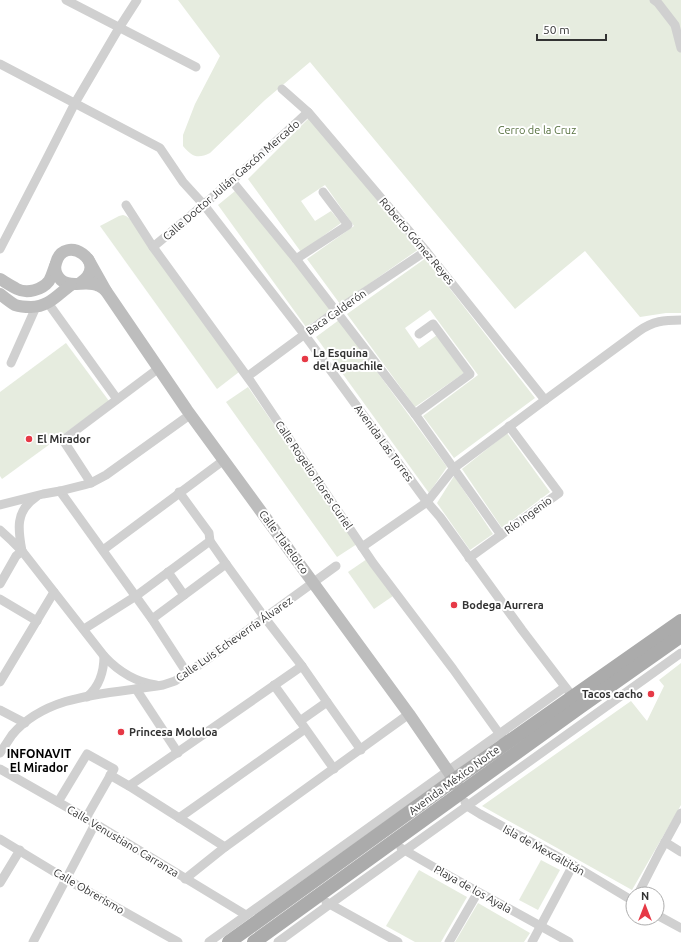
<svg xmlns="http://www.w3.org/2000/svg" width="681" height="942" viewBox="0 0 681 942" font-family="Ubuntu,sans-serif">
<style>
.green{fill:#e6ecdf}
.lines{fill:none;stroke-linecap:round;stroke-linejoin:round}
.street{stroke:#d0d0d0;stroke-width:9}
.secondary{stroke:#bdbdbd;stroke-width:12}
.primary{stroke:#ababab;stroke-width:14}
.poi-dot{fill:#e63946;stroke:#fff;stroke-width:1.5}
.labels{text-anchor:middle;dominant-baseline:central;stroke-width:4;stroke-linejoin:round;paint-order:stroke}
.park-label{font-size:11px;fill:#56703f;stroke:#fff}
.street-label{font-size:11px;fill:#333;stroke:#fff}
.poi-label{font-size:11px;font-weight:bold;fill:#333;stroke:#fff;text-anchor:start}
.neighbourhood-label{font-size:12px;font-weight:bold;fill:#000;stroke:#fff}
</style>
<rect width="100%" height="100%" fill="#fff"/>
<g class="green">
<path d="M178,0H681V313H666L640,317L585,251L515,309L310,62L265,100L210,153C198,159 192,157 183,146V135L195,104L220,56Z"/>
<path d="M309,118L419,249L340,304L307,259L354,226L325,185L301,201L315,221L331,211L341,223L301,252L248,179Z"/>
<path d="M240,187L331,310L306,327L218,205Z"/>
<path d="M123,215L126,216L130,219L239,372L217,389L100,226L119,216Z"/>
<path d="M426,258L535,398L454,458L423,416L478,375L430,310L405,328L419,348L437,335L464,373L415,407L347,314Z"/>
<path d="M339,320L447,467L429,493L316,337Z"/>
<path d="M66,343L109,401L2,479L0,476V392Z"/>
<path d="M248,387L357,544L337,557L226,402Z"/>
<path d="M507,433L550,492L502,528L462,469Z"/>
<path d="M454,476L493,534L470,550L437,503Z"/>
<path d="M367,559L393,596L374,609L348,572Z"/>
<path d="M681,663V805L632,890L482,806L631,701L647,721L664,686L659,680Z"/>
<path d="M541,860L560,870L538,910L519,900Z"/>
<path d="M419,870L467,897L441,942H415L386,926Z"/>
<path d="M478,903L530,933L524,942H455Z"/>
</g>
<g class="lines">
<g class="street">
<path d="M66,0L196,67"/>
<path d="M654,0L658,3L675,25L681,48"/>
<path d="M0,64L160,148L183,182L204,205L304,334L427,502L440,517L522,630L576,701"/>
<path d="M282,89L308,112L426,251L545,400"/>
<path d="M232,181L296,259L415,414L501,535"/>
<path d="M126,205L153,247L251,382L373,563L453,669L506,743"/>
<path d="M153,247C206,203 258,159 308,112"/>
<path d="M0,249L45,162L75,103L119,28L137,0"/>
<path d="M296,259L348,225L323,192"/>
<path d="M48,303L117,399"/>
<path d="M11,363L36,307"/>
<path d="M248,376L336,311L426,251"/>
<path d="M415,414L470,374L433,324L419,334"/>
<path d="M91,483L63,440L159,368"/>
<path d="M60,491L152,619L187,673"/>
<path d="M179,492L209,533L210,541L226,564L265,618L302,666L327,702"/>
<path d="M0,505L43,494L60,491L84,485L91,483L106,475L191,414"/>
<path d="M0,530L12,541L22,551L104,656C119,672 135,682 156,685"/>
<path d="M362,547L427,502L454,468L545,400L639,331C653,321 664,320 681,320"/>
<path d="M103,550L224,460"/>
<path d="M22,551C18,530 15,511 36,497"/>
<path d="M469,558L559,493L509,426"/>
<path d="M168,572L184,595"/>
<path d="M0,584L16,556L22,551"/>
<path d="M0,599L37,621"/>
<path d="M152,619L226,564"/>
<path d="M84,629L136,596L210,541"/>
<path d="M0,682L54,592"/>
<path d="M274,685L300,721"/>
<path d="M136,689L178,753"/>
<path d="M87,697C99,687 104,671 104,656"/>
<path d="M0,710L25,723"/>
<path d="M0,753C4,747 8,741 12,735C48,692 112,694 163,685L175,681L205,661L336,566"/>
<path d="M0,769L86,818L246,915"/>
<path d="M334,769L300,721L327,702L361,750"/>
<path d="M110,775L129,786L225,847"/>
<path d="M129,786L302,666"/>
<path d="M58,802L87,754L114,769L86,818"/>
<path d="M465,802L467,806L480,814L573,865L633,901"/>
<path d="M179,818L305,729"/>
<path d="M0,839L66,879L178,942"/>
<path d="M665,842L681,852"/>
<path d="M401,848C456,881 513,910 569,942"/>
<path d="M185,879L225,847L409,714"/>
<path d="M0,883L20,850"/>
<path d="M638,894L659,853L681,813"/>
<path d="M326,902L398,942"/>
<path d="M657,915L681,928"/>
<path d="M33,942L95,824"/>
<path d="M209,942L565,687"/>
<path d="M278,942L330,904L681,653"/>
<path d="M449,942L478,892"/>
<path d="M532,942L573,865"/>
</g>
<g class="secondary">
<path d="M88,259L106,291L187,410L409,714L448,771L458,787"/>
<path d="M0,279C5,282 11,286 17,289C27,294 42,290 49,281C52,276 53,271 55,266"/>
<path d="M80,283C111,263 64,232 56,263C54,269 56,275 61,280C71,289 87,279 99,286C101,287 104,289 106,291"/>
<path d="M0,294C5,298 10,302 15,305C21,307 25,307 31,307C49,307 58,294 71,285"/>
</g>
<g class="primary">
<path d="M229,942L454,780L681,621"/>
<path d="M254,942L580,707L681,636"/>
</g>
</g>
<g class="poi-dot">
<circle cx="305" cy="359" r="4"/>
<circle cx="29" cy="439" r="4"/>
<circle cx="454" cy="605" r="4"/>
<circle cx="651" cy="694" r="4"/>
<circle cx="121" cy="732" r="4"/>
</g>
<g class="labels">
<g class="park-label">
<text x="537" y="130">Cerro de la Cruz</text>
</g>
<g class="street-label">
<text transform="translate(231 180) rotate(-41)">Calle Doctor Julián Gascón Mercado</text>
<text transform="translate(417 241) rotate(50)">Roberto Gómez Reyes</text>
<text transform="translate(336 312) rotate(-35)">Baca Calderón</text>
<text transform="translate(384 443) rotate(54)">Avenida Las Torres</text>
<text transform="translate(314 475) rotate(56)">Calle Rogelio Flores Curiel</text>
<text transform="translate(528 515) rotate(-36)">Río Ingenio</text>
<text transform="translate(284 542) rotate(54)">Calle Tlatelolco</text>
<text transform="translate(234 639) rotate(-35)">Calle Luis Echeverría Álvarez</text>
<text transform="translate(454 780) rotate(-36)">Avenida México Norte</text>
<text transform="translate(123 841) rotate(31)">Calle Venustiano Carranza</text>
<text transform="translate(544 850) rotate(29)">Isla de Mexcaltitán</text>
<text transform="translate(473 889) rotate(29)">Playa de los Ayala</text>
<text transform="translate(89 891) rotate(30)">Calle Obrerismo</text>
</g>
<g class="poi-label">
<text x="313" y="353">La Esquina<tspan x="313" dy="13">del Aguachile</tspan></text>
<text x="37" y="439">El Mirador</text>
<text x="462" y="605">Bodega Aurrera</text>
<text x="643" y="694" text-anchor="end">Tacos cacho</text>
<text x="129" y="732">Princesa Mololoa</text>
</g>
<g class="neighbourhood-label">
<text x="39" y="753">INFONAVIT<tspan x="39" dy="14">El Mirador</tspan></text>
</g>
</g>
<g transform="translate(645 906)"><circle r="19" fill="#ffffff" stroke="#adadad"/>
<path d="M0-3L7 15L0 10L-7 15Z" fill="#e63946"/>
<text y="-6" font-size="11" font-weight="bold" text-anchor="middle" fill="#333333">N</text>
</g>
<path d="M537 34v6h69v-6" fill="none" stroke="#333333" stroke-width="2"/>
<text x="543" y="34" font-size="12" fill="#333333" stroke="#ffffff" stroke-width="3" paint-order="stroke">50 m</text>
</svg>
